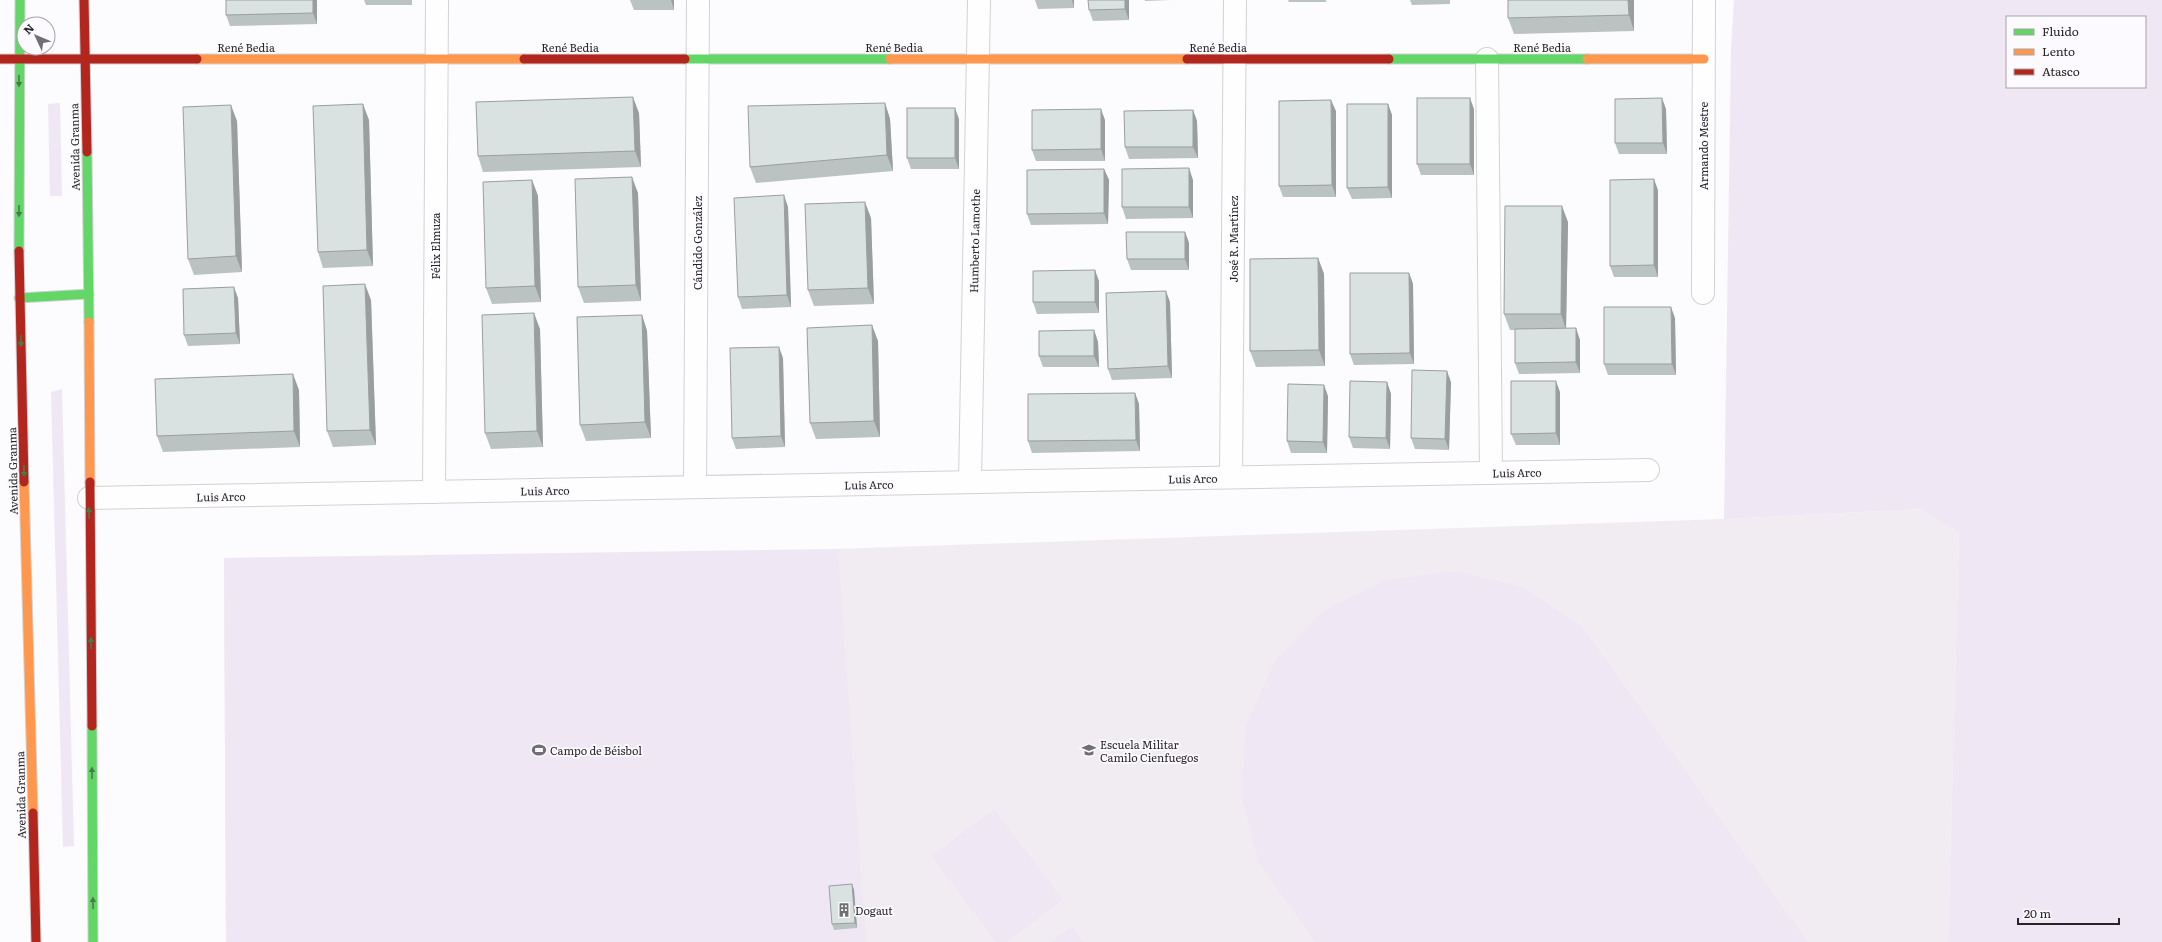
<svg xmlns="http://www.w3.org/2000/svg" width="2162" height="942" viewBox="0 0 2162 942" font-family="Literata,serif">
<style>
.built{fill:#f1ecf2}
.green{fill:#f0e7f4;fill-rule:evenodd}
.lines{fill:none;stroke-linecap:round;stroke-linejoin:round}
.street-casing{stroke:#d2d1d3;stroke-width:24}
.fast-casing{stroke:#d2d1d3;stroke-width:11}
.slow-casing{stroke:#d2d1d3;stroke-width:11}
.jam-casing{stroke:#d2d1d3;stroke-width:11}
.street{stroke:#fffeff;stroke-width:22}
.fast{stroke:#63d668;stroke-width:9}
.slow{stroke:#ff974d;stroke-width:9}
.jam{stroke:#b3261e;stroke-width:9}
.wall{fill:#bbc2c2}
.shaded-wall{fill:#999e9e}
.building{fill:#dae2e1;stroke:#999e9e}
.oneway{fill:#447d47}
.labels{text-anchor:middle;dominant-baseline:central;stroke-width:3.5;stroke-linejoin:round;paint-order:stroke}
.street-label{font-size:11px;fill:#252426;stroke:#fcfafe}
.poi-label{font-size:11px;fill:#252426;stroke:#fcfafe;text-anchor:start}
</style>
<rect width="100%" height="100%" fill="#fcfbfd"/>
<path class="built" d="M1922,509L1959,533L1948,942H226L224,558L748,552L1724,519Z"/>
<g class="green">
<path d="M1734,0H2162V942H1948L1959,533L1921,509L1724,519L1731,49ZM2007,17H2145V87H2007Z"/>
<path d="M60,103L62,196H50L48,104Z"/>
<path d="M62,389L74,846L63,847L51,392Z"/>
<path d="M838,549L866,942H226L224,558Z"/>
<path d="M1454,571L1523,587L1581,625L1808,942H1315L1259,863L1241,796L1246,726L1274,662L1323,611L1386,580Z"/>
<path d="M994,809L1063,900L1007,942H996L931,856Z"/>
<path d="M1072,926L1083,942H1049Z"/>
</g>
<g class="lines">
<defs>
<g id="street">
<path d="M1487,59L1491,473"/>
<path d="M1703,293L1704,0"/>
<path d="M1231,477L1235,0"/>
<path d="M970,482L979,0"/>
<path d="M695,487L698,0"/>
<path d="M434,492L437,0"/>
<path d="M89,498L1648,470"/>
</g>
<g id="fast">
<path d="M685,59H890"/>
<path d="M1389,59H1587"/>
<path d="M87,152L89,322"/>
<path d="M19,251L20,0"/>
<path d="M19,298L89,294"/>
<path d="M92,726L93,942"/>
</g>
<g id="slow">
<path d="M197,59H524"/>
<path d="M890,59H1187"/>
<path d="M1587,59H1704"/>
<path d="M89,322L90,482"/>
<path d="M24,482L33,813"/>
</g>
<g id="jam">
<path d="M84,0L87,152"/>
<path d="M0,59H197"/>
<path d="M524,59H685"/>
<path d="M1187,59H1389"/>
<path d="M19,251L24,482"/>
<path d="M90,482L92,726"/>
<path d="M33,813L36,942"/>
</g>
</defs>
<use href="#street" class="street-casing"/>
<use href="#fast" class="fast-casing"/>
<use href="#slow" class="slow-casing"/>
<use href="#jam" class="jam-casing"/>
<use href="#street" class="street"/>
<use href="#fast" class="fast"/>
<use href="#slow" class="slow"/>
<use href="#jam" class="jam"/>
</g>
<g class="wall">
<path d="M317,0V24L230,26L226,15Z"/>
<path d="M364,0H412V5H366Z"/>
<path d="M630,0H674V10H634Z"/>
<path d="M1035,0H1074V8L1038,9Z"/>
<path d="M1129,0V20L1093,21L1089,10Z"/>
<path d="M1145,0H1170L1145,1Z"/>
<path d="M1288,0H1326V2H1289Z"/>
<path d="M1410,0H1450V4L1412,5Z"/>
<path d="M1508,0H1634V31L1514,34L1508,18Z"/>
<path d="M885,103L890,119L893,171L756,183L750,167Z"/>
<path d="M1388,104L1392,115V198L1352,199L1347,188Z"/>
<path d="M1474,109V175H1421L1417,164Z"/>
<path d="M1666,109L1667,154H1619L1615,143Z"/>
<path d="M1193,110L1197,121L1198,158L1129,159L1125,147Z"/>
<path d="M1336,111V197H1283L1279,186Z"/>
<path d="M639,113L641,167L483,172L478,156Z"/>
<path d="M959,119V169H911L907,158Z"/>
<path d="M369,120L373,266L323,268L318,252Z"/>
<path d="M1105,120V161H1036L1032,150Z"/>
<path d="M237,121L242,272L194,275L188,259Z"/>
<path d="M1104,169L1109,180L1108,224L1031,225L1027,214Z"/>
<path d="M532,180L538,196L541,302L492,304L486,288Z"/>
<path d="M1193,180V218L1126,219L1122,207Z"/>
<path d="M1658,190V277H1614L1610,266Z"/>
<path d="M638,193L641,301L584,303L578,287Z"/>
<path d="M788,207L791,307L742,309L738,297Z"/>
<path d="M871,218L874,304L814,306L808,290Z"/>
<path d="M1568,222L1566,329L1580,340V373L1519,374L1515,363V330H1510L1504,314Z"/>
<path d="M1185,232L1189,243V270H1131L1127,259Z"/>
<path d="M1318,258L1324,274L1325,366L1256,367L1250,351Z"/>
<path d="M1409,273L1413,284L1414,364L1354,365L1350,354Z"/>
<path d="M1099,281V313L1037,314L1033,302Z"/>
<path d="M238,298L240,344L188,346L184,335Z"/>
<path d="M371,300L376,445L333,447L327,431Z"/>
<path d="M1170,302L1172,378L1112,380L1108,369Z"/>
<path d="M642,315L647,331L651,438L586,441L580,425Z"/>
<path d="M1675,318L1676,375H1608L1604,364Z"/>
<path d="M540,329L543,447L491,449L485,433Z"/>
<path d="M1094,330L1098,342L1099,367H1043L1039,356Z"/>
<path d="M878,341L880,437L816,439L810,423Z"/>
<path d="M783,358L785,447L736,449L732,438Z"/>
<path d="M1387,382L1391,394L1390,449L1353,448L1349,437Z"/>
<path d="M1451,382L1449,450L1415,449L1411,438Z"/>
<path d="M299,390L300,447L163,452L157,436Z"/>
<path d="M1560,392V445H1516L1511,434Z"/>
<path d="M1135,393L1139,404L1140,451L1032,453L1028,441Z"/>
<path d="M1328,396L1327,453H1291L1287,441Z"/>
<path d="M852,884L854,890L857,928L834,930L832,924Z"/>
</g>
<g class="shaded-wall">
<path d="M313,0H317V24L313,13Z"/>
<path d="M671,0H674V10Z"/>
<path d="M1072,0H1074V8Z"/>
<path d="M1125,0H1129V20L1125,9Z"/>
<path d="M1628,0H1634V31L1629,15Z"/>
<path d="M633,97L639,113L641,167L635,151Z"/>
<path d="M1470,98L1474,109V175L1470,164Z"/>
<path d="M1662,98L1666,109L1667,154L1663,143Z"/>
<path d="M1331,100L1336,111V197L1332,185Z"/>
<path d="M885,103L890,119L893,171L887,155Z"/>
<path d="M363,104L369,120L373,266L367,250Z"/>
<path d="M1388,104L1392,115V198L1388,187Z"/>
<path d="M231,105L237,121L242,272L236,256Z"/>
<path d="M955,108L959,119V169L955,158Z"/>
<path d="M1101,109L1105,120V161L1101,149Z"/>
<path d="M1193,110L1197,121L1198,158L1193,147Z"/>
<path d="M1189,168L1193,180V218L1189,207Z"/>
<path d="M1104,169L1109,180L1108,224L1104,213Z"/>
<path d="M632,177L638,193L641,301L636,285Z"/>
<path d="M1654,179L1658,190V277L1654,265Z"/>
<path d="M532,180L538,196L541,302L535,286Z"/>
<path d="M784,195L788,207L791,307L787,295Z"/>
<path d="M865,202L871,218L874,304L868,288Z"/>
<path d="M1562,206L1568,222L1566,330L1561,314Z"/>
<path d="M1185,232L1189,243V270L1185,259Z"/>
<path d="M1318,258L1324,274L1325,366L1319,350Z"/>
<path d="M1095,270L1099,281V313L1095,302Z"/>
<path d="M1409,273L1413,284L1414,364L1410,353Z"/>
<path d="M365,284L371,300L376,445L370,430Z"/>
<path d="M234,287L238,298L240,344L236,333Z"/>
<path d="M1166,291L1170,302L1172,378L1168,366Z"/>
<path d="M1671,307L1675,318L1676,375L1672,364Z"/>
<path d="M534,313L540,329L543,447L537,431Z"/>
<path d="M642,315L647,331L651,438L645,422Z"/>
<path d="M872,325L878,341L880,437L874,421Z"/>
<path d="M1576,328L1580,340V373L1576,362Z"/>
<path d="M1094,330L1098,342L1099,367L1094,356Z"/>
<path d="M779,347L783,358L785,447L781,436Z"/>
<path d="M1447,371L1451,382L1449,450L1445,439Z"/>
<path d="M293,374L299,390L300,447L294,431Z"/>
<path d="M1556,381L1560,392V445L1556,433Z"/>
<path d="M1387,382L1391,394L1390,449L1386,438Z"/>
<path d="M1324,385L1328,396L1327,453L1323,442Z"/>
<path d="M1135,393L1139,404L1140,451L1136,440Z"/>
<path d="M852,884L854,890L857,928L855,923Z"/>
</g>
<g class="building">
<path d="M226,0H313V13L226,15Z"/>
<path d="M1088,0H1125V9L1089,10Z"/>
<path d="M1508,0H1628L1629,15L1508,18Z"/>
<path d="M633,97L635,151L478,156L476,102Z"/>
<rect x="1417" y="98" width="53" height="66"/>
<path d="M1662,98L1663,143H1615V99Z"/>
<path d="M1331,100L1332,185L1279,186V101Z"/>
<path d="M885,103L887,155L750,167L748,106Z"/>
<path d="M363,104L367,250L318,252L313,106Z"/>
<path d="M1347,104H1388V187L1347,188Z"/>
<path d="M231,105L236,256L188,259L183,107Z"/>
<rect x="907" y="108" width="48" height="50"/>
<path d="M1101,109V149L1032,150V110Z"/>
<path d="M1193,110V147H1125L1124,111Z"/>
<path d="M1189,168V207H1122V169Z"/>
<path d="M1104,169V213L1027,214V170Z"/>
<path d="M632,177L636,285L578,287L575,179Z"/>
<path d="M1654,179V265L1610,266V180Z"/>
<path d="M532,180L535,286L486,288L483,182Z"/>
<path d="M784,195L787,295L738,297L734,198Z"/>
<path d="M865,202L868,288L808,290L805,204Z"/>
<path d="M1505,206H1562L1561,314H1504Z"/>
<path d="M1126,232H1185V259H1127Z"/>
<path d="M1318,258L1319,350L1250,351V259Z"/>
<path d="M1095,270V302H1033V271Z"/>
<path d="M1350,273H1409L1410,353L1350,354Z"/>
<path d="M365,284L370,430L327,431L323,286Z"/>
<path d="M234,287L236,333L184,335L183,289Z"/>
<path d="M1166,291L1168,366L1108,369L1106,293Z"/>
<path d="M1604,307H1671L1672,364H1604Z"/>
<path d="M534,313L537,431L485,433L482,315Z"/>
<path d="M642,315L645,422L580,425L577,317Z"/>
<path d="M872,325L874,421L810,423L807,328Z"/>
<path d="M1576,328V362L1515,363V329Z"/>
<path d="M1094,330V356H1039V331Z"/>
<path d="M779,347L781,436L732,438L730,348Z"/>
<path d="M1412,370L1447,371L1445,439L1411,438Z"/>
<path d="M293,374L294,431L157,436L155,379Z"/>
<path d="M1350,381L1387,382L1386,438L1349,437Z"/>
<path d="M1511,381H1556V433L1511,434Z"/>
<path d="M1288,384L1324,385L1323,442L1287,441Z"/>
<path d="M1135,393L1136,440L1028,441V394Z"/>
<path d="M852,884L855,923L832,924L829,886Z"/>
</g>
<defs><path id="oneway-solid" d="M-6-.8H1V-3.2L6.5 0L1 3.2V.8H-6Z"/></defs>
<g class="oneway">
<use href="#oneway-solid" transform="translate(19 81) rotate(90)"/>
<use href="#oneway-solid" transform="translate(19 211) rotate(90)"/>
<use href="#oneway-solid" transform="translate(21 341) rotate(89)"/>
<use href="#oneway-solid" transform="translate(24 471) rotate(89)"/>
<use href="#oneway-solid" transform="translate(89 513) rotate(-91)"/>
<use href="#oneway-solid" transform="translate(91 643) rotate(-91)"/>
<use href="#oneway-solid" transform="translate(92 773) rotate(-91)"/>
<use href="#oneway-solid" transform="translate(93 903) rotate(-91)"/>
</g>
<defs>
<symbol id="stadium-bare" viewBox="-9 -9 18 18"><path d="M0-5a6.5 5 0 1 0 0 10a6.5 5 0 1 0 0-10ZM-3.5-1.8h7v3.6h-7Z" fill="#706f71" stroke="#fcfafe" stroke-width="2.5" paint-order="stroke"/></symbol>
<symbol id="school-bare" viewBox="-9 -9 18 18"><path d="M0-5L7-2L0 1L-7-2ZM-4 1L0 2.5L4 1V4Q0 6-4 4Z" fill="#706f71" stroke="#fcfafe" stroke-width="2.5" paint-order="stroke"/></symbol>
<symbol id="building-bare" viewBox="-9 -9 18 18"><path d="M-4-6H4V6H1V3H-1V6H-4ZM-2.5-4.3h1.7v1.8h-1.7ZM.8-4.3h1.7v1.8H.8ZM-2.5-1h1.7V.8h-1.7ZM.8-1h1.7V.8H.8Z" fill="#706f71" stroke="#fcfafe" stroke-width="2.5" paint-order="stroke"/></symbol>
</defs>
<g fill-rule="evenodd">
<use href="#stadium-bare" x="529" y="740" width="20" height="20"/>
<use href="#school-bare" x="1079" y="740" width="20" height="20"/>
<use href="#building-bare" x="834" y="900" width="20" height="20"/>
</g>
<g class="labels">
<g class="street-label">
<text x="246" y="47">René Bedia</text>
<text x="570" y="47">René Bedia</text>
<text x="894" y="47">René Bedia</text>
<text x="1218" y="47">René Bedia</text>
<text x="1542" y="47">René Bedia</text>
<text transform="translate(1703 146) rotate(-90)">Armando Mestre</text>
<text transform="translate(74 147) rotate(-91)">Avenida Granma</text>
<text transform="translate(1233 239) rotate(-90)">José R. Martínez</text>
<text transform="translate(974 241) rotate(-89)">Humberto Lamothe</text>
<text transform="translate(697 243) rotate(-90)">Cándido González</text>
<text transform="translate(435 246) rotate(-90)">Félix Elmuza</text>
<text transform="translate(12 471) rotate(-91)">Avenida Granma</text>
<text transform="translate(1517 472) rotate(-1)">Luis Arco</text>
<text transform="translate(1193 478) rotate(-1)">Luis Arco</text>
<text transform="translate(869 484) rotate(-1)">Luis Arco</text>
<text transform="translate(545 490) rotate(-1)">Luis Arco</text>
<text transform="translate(221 496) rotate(-1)">Luis Arco</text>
<text transform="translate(20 795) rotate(-91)">Avenida Granma</text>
</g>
<g class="poi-label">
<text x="1100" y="744">Escuela Militar<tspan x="1100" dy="13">Camilo Cienfuegos</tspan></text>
<text x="550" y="750">Campo de Béisbol</text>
<text x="855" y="910">Dogaut</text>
</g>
</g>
<rect x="2006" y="16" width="140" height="72" fill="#fcfafe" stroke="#a6a4a8"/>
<rect x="2014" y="29" width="20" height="6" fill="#63d668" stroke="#a6a4a8"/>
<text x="2042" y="36" font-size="12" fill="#252426">Fluido</text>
<rect x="2014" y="49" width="20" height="6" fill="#ff974d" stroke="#a6a4a8"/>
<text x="2042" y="56" font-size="12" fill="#252426">Lento</text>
<rect x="2014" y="69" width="20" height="6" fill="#b3261e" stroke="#a6a4a8"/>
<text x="2042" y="76" font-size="12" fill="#252426">Atasco</text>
<g transform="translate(36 36) rotate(314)"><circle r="19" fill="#fcfafe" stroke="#a6a4a8"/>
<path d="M0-3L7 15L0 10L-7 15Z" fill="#706f71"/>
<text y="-6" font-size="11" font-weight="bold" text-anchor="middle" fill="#252426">N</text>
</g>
<path d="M2018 918v6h101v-6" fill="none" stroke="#252426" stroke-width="2"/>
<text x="2024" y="918" font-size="12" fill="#252426" stroke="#fcfafe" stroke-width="3" paint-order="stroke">20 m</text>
</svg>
